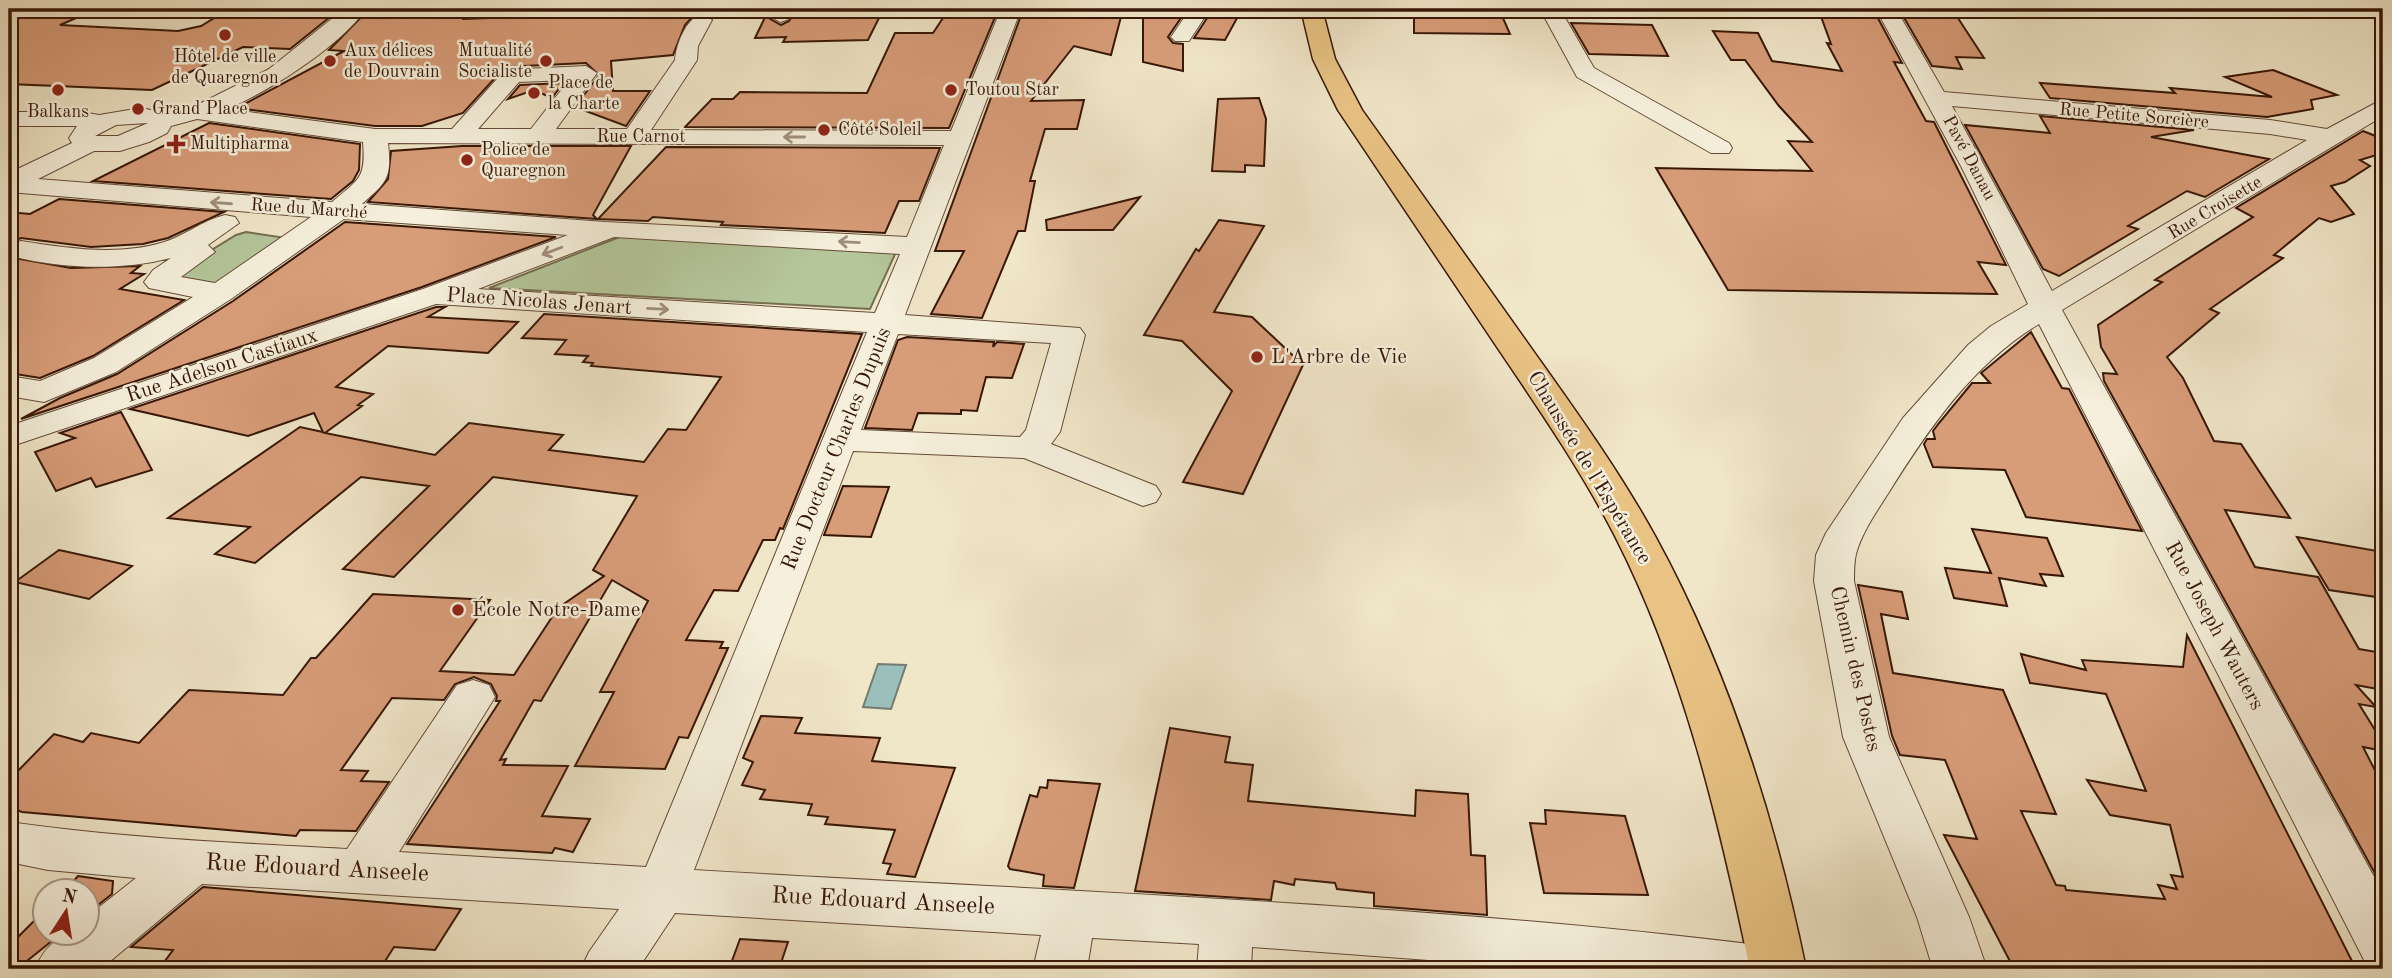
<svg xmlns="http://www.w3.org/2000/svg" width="2392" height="978" viewBox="0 0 2392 978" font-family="'Old Standard TT',serif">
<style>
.green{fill:#b4c69a;stroke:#766e50;stroke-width:2}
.water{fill:#9bbfba;stroke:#737c72;stroke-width:2}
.building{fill:#d79c78;stroke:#381707;stroke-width:2}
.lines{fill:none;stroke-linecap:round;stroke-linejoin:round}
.minor-casing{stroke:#664b37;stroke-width:2}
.major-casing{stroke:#381707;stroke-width:3}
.minor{fill:#f5efdb;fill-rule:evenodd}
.major{fill:#e8c384;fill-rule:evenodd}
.oneway{stroke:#a08e7c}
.poi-dot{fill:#8f2418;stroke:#f5efdb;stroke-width:2.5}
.labels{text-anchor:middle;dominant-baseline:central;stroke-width:5;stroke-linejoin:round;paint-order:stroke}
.far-poi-label{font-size:18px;fill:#381707;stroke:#f5efdb;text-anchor:start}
.far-street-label{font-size:18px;fill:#381707;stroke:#f5efdb}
.street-label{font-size:21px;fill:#381707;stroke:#f5efdb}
.poi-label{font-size:21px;fill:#381707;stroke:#f5efdb;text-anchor:start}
.near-street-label{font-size:24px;fill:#381707;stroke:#f5efdb}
</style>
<rect width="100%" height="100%" fill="#f0e6c8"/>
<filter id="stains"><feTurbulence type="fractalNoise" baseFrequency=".00286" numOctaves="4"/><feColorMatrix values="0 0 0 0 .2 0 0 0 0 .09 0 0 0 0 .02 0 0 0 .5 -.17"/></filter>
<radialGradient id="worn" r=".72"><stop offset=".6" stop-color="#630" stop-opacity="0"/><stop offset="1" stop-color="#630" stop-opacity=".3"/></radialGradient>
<g class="green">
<path d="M246,232L286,238L211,286L171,275L236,235Z"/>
<path d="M622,236L896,252L870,309L489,288Z"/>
</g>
<path class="water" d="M878,664L906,665L891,709L863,707Z"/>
<g class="building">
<path d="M9,9H97L60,25L178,31L201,26L229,9H340L290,49L243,47L152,90L9,84Z"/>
<path d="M369,9L472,10L464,19L566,15L569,9H708L706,13L695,14L685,25L673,55L611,61L613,91H650L626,126L575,107L599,75L586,63L505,67L463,113L422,126H375L237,108L344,51L329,50Z"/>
<path d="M769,9L767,17L781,25L789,21L797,9H847L845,15L881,14L868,40L783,42L786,37L755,38Z"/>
<path d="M1123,9L1111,55L1074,46L1031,101L1084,100L1077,129H1045L1030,181H1035L1025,231H1018L982,318L931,314L964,251H935L1023,10Z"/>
<path d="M1143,9H1187L1168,37L1173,43L1183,44V71L1143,62Z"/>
<path d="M1213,9L1241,11L1225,40L1194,38Z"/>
<path d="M1414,9H1499L1510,34L1414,33Z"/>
<path d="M1832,9H1873L1902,63L1894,62L1926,121L1934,122L2006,265L1978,262L1997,294L1728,290L1656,168L1812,171L1788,141L1812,142L1779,106L1745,60H1731L1713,31L1758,33L1772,61L1842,71L1827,43L1831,44L1819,11L1833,12Z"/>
<path d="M1899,9H1952L1984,58L1956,57L1962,69L1932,66Z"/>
<path d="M958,10H998L949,128L685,127L712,99H733L740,92L867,93L895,33H933L943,18H950Z"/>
<path d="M1571,23L1652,25L1668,56L1589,54Z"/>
<path d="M2273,70L2337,95L2311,100L2313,109L2267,117L2050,98L2040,83L2175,93L2170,88L2272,97L2225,77Z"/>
<path d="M563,83L552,98L534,90L508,99L520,85Z"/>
<path d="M1259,98L1266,119L1264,166L1245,165V172L1212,171L1218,99Z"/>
<path d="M2040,116L2194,130L2151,137L2269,159L2205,197L2187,191L2128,226L2138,229L2059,276L2043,269L1965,125L2050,133Z"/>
<path d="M209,123L360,144L359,170L353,181L331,199L93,181Z"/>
<path d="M2363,131L2383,139V153L2360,160L2370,166L2345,182L2331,186L2354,214L2331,222L2319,218L2274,255L2283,258L2210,309L2219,313L2167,357L2183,378L2214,441L2241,444L2290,518L2225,510L2255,567L2318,577L2359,649L2383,653V690L2356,685L2376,707L2359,704L2383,743V751L2363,747L2383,786V888L2104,381L2103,373L2117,374L2101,347L2098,325L2162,282L2155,280L2253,217L2236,208Z"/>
<path d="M462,146H631L593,215L597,219L368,202L388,179L391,151Z"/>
<path d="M666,147L940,148L919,201H899L885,233L721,225L723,222L653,217L648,221L598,219Z"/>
<path d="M1140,197L1113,230H1047L1046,220Z"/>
<path d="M59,199L224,212L168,238L143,244L91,247L21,238L9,243V212L30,214Z"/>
<path d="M1219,220L1264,226L1214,312L1252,317L1303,365L1243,494L1183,482L1232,391L1182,341L1144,335L1196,249L1199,251Z"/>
<path d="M345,222L556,237L422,287L21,419L60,398L117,374L233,301Z"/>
<path d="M9,257L71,268L140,266L131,273L144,274L120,289L184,300L93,356L40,378L9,373Z"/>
<path d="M436,307H445L428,317L518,322L488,353L388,346L336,387L373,394L358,405L362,406L325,433L435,455L469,423L563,435L549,450L644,462L668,429L686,430L721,377L591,366L593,363L583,362L588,356L555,354L566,340L522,338L544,314L862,334L783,529L780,528L775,540H763L738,591L714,590L686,640L723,642L720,648H728L688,738L679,737L665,769L575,766L614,692H600L648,601L612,580L541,701L534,700L500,760L506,759L503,765L568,766L542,816L590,819L573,852L555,848L552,853L407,844L500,701H496L497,696L491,684L474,677L455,684L444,700L392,698L341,770L368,771L361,781L389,782L356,831L300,830L296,836L22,812L9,807V780L54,734L83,742L91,733L139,743L189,690L283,695L311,658H316L373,594L490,600L440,671L514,675L558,608L604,576L593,570L637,496L493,477L394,577L343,569L429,486L361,477L255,563L215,554L250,527L168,518L300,427L323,432L314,413L248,436L130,409Z"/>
<path d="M2031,332L2062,388L2069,389L2142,531L2026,517L2005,470L1933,467L1924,444L1927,439H1935L1933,431L1939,423L1972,383H1990L1981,373Z"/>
<path d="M907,337L994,342L993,347L997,342L1024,344L1012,378L986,377L977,411L961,410V414L918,413L912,430L865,428L898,340Z"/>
<path d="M121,412L152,470L96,487L91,478L56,491L35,452L75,438L60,433Z"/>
<path d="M843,486L889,487L871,537L824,535Z"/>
<path d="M1972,529L2047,538L2063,576L2040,574L2046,586L1999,578L2007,606L1954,598L1945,568L1991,573Z"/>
<path d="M2297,537L2383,552V598L2329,590Z"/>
<path d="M59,550L132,566L89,599L15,582Z"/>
<path d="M1858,585L1902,592L1908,619L1881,614L1893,673L2003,690L2056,814L2021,811L2056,885L2065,886L2066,890L2165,899L2158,885L2177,889L2171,875L2183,877L2170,825L2110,815L2087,780L2146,791L2106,694L2030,683L2021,654L2086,670L2082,660L2183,667L2187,635L2356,969H2014L1944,835L1977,839L1945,760L1900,755L1892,736Z"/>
<path d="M761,716L802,718L795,733L880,738L872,761L955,768L915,877L887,874L891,864L883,863L895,830L825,824L828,817L808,815L812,804L760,799L765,790L742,785L753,762L743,758Z"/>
<path d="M1170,728L1230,737L1225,762L1253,765L1248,801L1415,816L1416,790L1468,794L1471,855L1485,856L1487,915L1374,906V893L1337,889L1335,883L1295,879L1294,885L1274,881L1271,900L1135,891Z"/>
<path d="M1048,780L1100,784L1074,888L1043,886L1044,875L1010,869L1008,866L1030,795L1037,797L1040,787L1047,788Z"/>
<path d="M1545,810L1625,816L1648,895L1544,893L1530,823L1546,824Z"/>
<path d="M78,876L113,881L112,894L88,913V891H64Z"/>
<path d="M203,887L284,894L461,909L435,950L394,947L380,969H159L173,950L131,947Z"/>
<path d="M46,909V933H67L53,940L17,969H9V946Z"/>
<path d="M740,939L788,942L779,969H729Z"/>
</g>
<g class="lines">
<defs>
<g id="minor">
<path d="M344,9H366C339,47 270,91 227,109L375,129H452L505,70L586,66L597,73L556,129H627L675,60C676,45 686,18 702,14L712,20L698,46L697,60L651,130L951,131L1001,9H1021L905,315L1080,328L1085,335L1060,432L1051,444L1156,486L1161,494L1156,502L1143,506L1024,458L853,451L694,870C1049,891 1405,902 1758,945L1777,952L1785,969H1551L1252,947L1251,969H1197L1199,944L1092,938L1087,969H1033L1041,935L675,913L638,969H581L589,952L619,909L202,884L101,969H35C45,945 61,932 88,932V916L136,878L48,870L9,862V822C121,838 234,843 347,849L457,685L473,680L489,685L495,697L399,852L646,867L867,332L436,304L9,447V426L423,289L568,235L344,219L231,299L116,372L44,402L9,396V376L40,381L94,358L193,297L149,288L144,282L153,270L171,258C119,271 63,269 11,256V244L21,241C66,248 116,256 161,243C184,237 202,220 225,215L235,217L239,223L208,245L215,252L181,277L215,283L311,217L9,192V173L72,143L69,138L77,126H9V112H82L99,115L141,108L166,113L201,103L269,69ZM569,80L531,129H478L519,82ZM197,119L363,142C366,179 359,179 332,202L38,179L94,151H120L149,142L167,133L171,126ZM148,123L118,136H95L116,125ZM388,143L944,145L907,237L605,222L362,204C387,182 392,178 388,143ZM614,237L900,254L875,313L478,289ZM898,334L1051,343L1026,430L1020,437L861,430Z"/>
<path d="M774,9H794L787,20L780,22L770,16Z"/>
<path d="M1190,9H1210L1189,41H1175L1171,37Z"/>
<path d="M1540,9H1560L1594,68L1729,143L1732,148L1729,153H1711L1577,77Z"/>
<path d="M1876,9H1896L1944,92L2270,120L2327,129L2383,99V116L2062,310L2383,893V966L2364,960L2039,324C1973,364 1929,428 1889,492C1877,511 1862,532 1856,554C1854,562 1854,572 1854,581L1889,737L1969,917L1987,969H1933L1917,917L1843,737L1814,581L1816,555L1826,533L1903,418L1968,345L1991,326L2028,304L1962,168ZM1952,106L2270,134L2307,140L2052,291Z"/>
</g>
<path id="major" d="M1301,9H1322L1335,59L1362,110C1416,186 1470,262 1524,338C1570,403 1617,467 1655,536C1728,669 1776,822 1806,969H1750C1719,821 1684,671 1615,536C1581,470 1539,409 1497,347C1444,268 1391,189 1338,110L1313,59Z"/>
</defs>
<use href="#minor" class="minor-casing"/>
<use href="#major" class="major-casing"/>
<use href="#minor" class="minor"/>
<use href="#major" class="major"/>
</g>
<defs><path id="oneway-shaft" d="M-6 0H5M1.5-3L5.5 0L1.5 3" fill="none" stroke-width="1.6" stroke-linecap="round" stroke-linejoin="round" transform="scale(1.75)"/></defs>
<g class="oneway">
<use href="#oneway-shaft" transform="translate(794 137) rotate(-180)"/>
<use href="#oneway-shaft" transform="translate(221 203) rotate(-176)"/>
<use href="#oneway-shaft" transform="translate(849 242) rotate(-177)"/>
<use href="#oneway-shaft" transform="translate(552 251) rotate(159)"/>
<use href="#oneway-shaft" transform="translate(658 309) rotate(3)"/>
</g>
<g class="poi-dot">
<circle cx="225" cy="35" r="7"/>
<circle cx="330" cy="61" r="7"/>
<circle cx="546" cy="61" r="7"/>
<circle cx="58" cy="90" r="7"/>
<circle cx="951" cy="90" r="7"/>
<circle cx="534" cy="93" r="7"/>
<circle cx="138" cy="109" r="7"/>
<circle cx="824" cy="130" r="7"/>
<path d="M172.5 133.5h7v7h7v7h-7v7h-7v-7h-7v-7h7z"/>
<circle cx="467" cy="160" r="7"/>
<circle cx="1257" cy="357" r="7"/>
<circle cx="458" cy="610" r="7"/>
</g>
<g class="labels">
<g class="far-poi-label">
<text x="344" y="51">Aux délices<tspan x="344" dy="21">de Douvrain</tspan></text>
<text x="532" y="51" text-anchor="end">Mutualité<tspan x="532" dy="21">Socialiste</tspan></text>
<text x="225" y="57" text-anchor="middle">Hôtel de ville<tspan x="225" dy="21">de Quaregnon</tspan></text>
<text x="548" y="83">Place de<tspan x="548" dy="21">la Charte</tspan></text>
<text x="965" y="90">Toutou Star</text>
<text x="152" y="109">Grand Place</text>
<text x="58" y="112" text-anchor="middle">Balkans</text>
<text x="838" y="130">Côté Soleil</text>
<text x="190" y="144">Multipharma</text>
<text x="481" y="150">Police de<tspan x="481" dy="21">Quaregnon</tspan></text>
</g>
<g class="far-street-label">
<text transform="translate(2134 116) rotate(5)">Rue Petite Sorcière</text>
<text x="641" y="137">Rue Carnot</text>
<text transform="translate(1969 158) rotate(62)">Pavé Danau</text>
<text transform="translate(2215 208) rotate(-31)">Rue Croisette</text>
<text transform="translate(309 209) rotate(4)">Rue du Marché</text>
</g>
<g class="street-label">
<text transform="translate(539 302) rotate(4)">Place Nicolas Jenart</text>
<text transform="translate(222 366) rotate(-18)">Rue Adelson Castiaux</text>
<text transform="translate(837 449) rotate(-68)">Rue Docteur Charles Dupuis</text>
<text transform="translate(1589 468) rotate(59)">Chaussée de l'Espérance</text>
<text transform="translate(2214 626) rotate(62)">Rue Joseph Wauters</text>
<text transform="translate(1855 669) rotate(77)">Chemin des Postes</text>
</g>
<g class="poi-label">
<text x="1271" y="357">L'Arbre de Vie</text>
<text x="472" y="610">École Notre-Dame</text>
</g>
<g class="near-street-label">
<text transform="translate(317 869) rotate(3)">Rue Edouard Anseele</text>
<text transform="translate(883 902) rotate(3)">Rue Edouard Anseele</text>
</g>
</g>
<rect width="2392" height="978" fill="none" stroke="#f0e6c8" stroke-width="35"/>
<rect x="10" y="10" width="2371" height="957" fill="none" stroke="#381707" stroke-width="3.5"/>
<rect x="18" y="18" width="2357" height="943" fill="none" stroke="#381707" stroke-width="2"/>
<g transform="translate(66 912) rotate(12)"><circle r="33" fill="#f5efdb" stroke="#a99986" stroke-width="2"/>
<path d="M0-5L12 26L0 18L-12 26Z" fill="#8f2418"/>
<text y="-10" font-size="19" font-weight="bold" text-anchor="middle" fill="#381707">N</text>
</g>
<rect width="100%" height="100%" filter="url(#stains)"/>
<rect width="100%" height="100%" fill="url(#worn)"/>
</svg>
